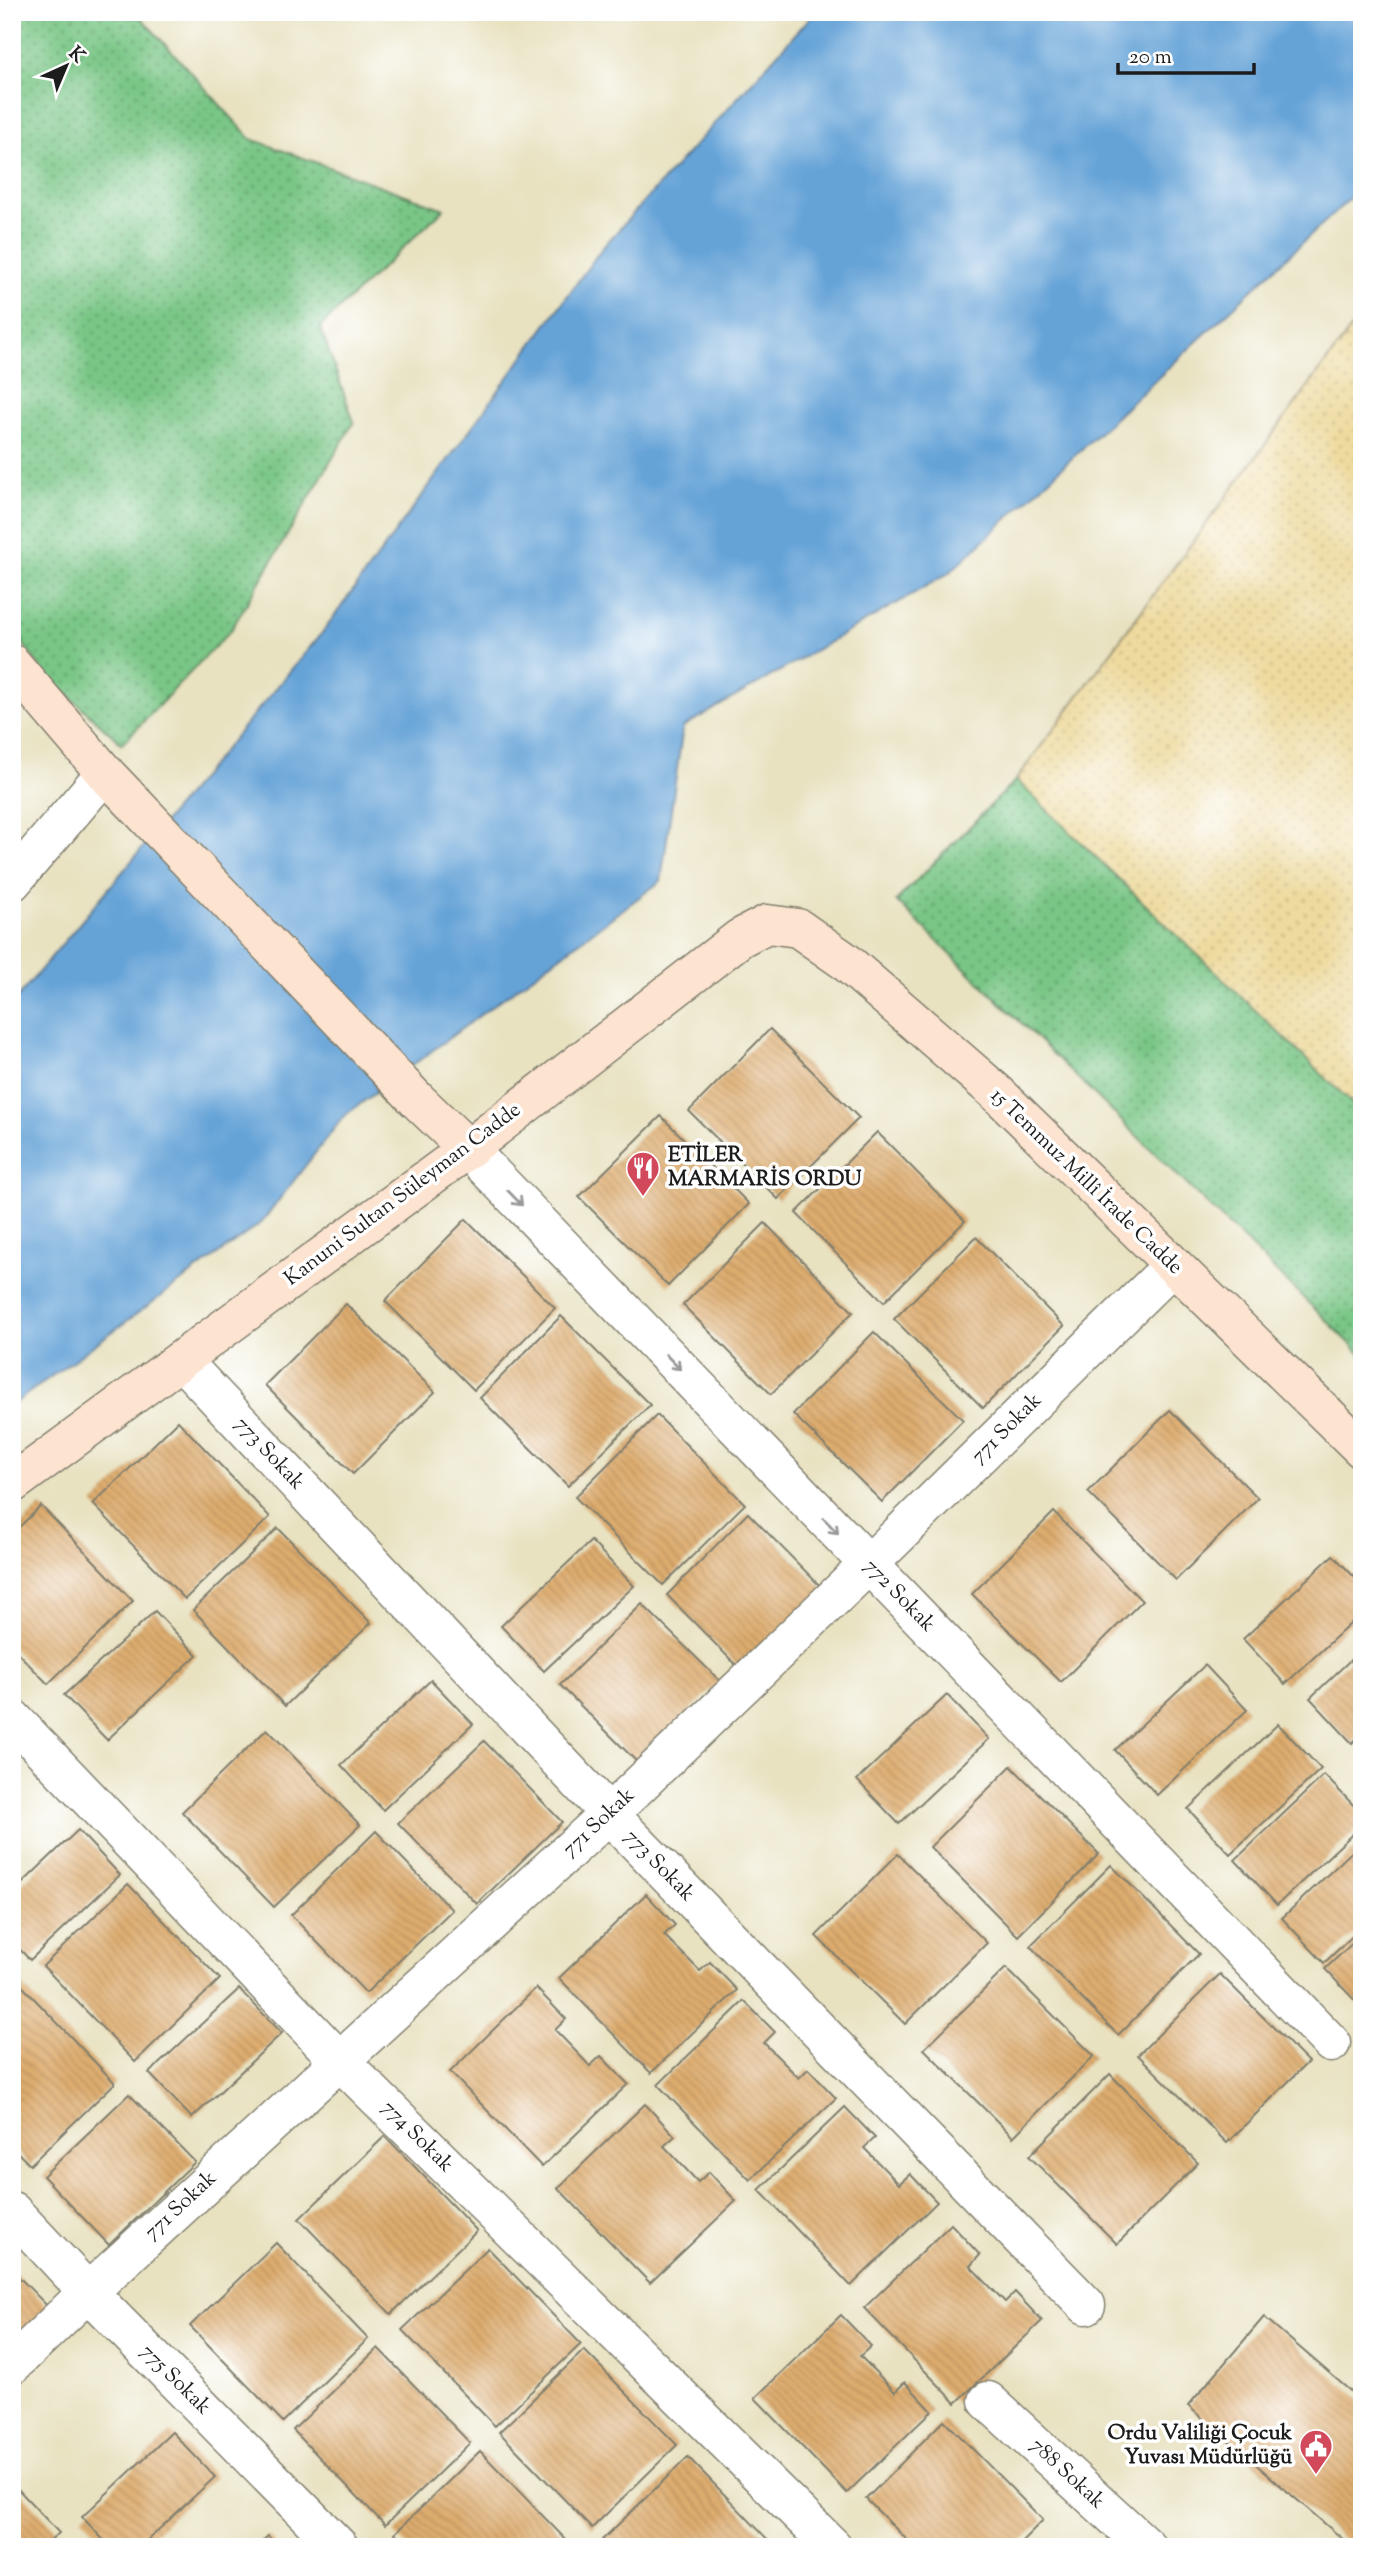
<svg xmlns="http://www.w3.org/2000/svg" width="1374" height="2559" viewBox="0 0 1374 2559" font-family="'Sorts Mill Goudy',serif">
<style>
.sand{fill:url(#sand-dots);stroke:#857b5d;stroke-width:2}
.park{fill:url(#park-dots);stroke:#4a7151;stroke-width:2}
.water{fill:#65a3d7;stroke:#40607a;stroke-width:2}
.building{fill:url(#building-back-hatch)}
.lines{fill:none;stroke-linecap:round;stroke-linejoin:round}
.street-casing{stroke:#827f6e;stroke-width:41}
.secondary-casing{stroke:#827f6e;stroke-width:41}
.street{stroke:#fff;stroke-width:38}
.secondary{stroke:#fde4d1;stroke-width:38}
.oneway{stroke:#999}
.labels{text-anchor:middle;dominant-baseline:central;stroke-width:7;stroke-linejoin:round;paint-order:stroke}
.poi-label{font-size:21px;font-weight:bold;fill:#1c1c1c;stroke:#fff;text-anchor:start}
.street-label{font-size:21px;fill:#1c1c1c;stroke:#fff}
</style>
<defs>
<pattern id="sand-dots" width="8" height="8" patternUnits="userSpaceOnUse" patternTransform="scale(1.75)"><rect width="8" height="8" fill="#eeda9e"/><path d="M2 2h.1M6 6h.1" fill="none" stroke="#ccba88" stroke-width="1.8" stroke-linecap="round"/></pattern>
<pattern id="park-dots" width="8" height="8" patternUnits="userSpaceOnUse" patternTransform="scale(1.75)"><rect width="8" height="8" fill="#79c686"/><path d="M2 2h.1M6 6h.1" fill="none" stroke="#62a06d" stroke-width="1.8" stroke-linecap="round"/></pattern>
<pattern id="building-back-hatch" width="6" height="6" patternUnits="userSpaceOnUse" patternTransform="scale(1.75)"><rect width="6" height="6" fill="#ddac6e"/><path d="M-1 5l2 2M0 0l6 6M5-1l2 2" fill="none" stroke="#bd935f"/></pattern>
</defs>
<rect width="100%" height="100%" fill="#fff"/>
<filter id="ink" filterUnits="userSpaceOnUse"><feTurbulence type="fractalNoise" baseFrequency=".0143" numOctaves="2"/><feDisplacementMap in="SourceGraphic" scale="14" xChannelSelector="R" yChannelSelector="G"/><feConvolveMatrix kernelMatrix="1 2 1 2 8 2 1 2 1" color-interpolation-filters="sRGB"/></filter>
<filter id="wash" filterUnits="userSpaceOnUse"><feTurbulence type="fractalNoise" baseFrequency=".00686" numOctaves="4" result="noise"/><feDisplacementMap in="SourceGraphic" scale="28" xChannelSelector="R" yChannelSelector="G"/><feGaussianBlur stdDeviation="1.57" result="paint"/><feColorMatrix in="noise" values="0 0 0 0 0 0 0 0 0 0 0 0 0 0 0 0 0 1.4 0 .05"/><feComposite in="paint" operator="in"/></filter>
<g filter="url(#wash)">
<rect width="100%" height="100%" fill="#e8e2c1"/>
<path class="sand" d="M1362,314V1225L1016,780Z"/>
<g class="park">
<path d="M12,12H136L251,139L444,209L320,327L354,422L231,630L122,744L47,676L12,629Z"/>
<path d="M1016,780L1362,1113V1355L896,901Z"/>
</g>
<path class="water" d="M815,12H1362V187L949,573L683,727L661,881L344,1116L261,1223L12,1405V1004L322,633L603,247Z"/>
<g id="blocks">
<g class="building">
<path d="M770,1029L859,1118L778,1199L689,1111Z"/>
<path d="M661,1116L749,1204L668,1286L579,1197Z"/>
<path d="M877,1132L965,1221L884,1302L796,1213Z"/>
<path d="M466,1219L555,1308L474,1390L385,1301Z"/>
<path d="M765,1223L853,1312L771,1394L683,1305Z"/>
<path d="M976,1237L1064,1326L983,1408L894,1319Z"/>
<path d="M346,1304L435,1392L353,1474L265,1385Z"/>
<path d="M561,1316L650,1405L568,1486L480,1398Z"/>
<path d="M874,1332L963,1420L882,1502L793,1414Z"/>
<path d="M1170,1410L1258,1498L1176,1580L1088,1492Z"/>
<path d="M657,1415L745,1504L663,1585L575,1497Z"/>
<path d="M178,1421L270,1517L185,1599L93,1504Z"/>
<path d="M41,1506L133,1601L48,1684L12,1647V1534Z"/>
<path d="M1054,1512L1142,1601L1061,1682L972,1594Z"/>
<path d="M748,1513L826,1592L744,1673L667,1595Z"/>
<path d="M278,1528L371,1623L285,1706L193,1610Z"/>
<path d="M591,1541L634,1586L544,1671L501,1626Z"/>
<path d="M1333,1555L1362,1585V1613L1285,1684L1243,1639Z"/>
<path d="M642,1604L720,1681L638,1763L560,1685Z"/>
<path d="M155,1611L197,1655L107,1740L64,1695Z"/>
<path d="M1362,1649V1734L1352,1743L1310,1698Z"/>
<path d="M1205,1665L1247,1710L1157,1795L1115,1750Z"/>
<path d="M431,1680L473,1724L383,1810L341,1765Z"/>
<path d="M947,1695L989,1739L899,1824L857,1780Z"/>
<path d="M1278,1724L1321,1769L1230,1854L1188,1809Z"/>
<path d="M267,1729L360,1825L274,1907L182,1812Z"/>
<path d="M484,1741L562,1822L477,1904L398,1823Z"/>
<path d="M1011,1766L1099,1854L1018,1936L930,1847Z"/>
<path d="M1324,1775L1362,1814V1825L1277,1905L1235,1860Z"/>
<path d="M78,1830L120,1875L30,1960L12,1941V1893Z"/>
<path d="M376,1831L452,1910L366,1993L291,1915Z"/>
<path d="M1362,1842V1927L1324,1963L1282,1918Z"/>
<path d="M898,1854L987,1943L905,2024L816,1936Z"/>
<path d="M1111,1865L1199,1954L1118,2035L1030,1946Z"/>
<path d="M128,1884L220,1979L135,2062L43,1966Z"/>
<path d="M646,1894L675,1925L664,1935L700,1971L710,1962L737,1990L651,2073L559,1978Z"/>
<path d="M1362,1934V2008L1325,1969Z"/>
<path d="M1006,1968L1094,2056L1013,2137L924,2049Z"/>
<path d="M1220,1974L1308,2062L1227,2143L1138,2055Z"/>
<path d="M23,1987L115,2083L30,2165L12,2147V1998Z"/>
<path d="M536,1988L566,2019L555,2030L590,2066L601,2056L628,2084L542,2167L450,2072Z"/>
<path d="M239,1989L282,2033L192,2118L149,2073Z"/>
<path d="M744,2001L775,2032L764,2043L799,2078L808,2069L836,2098L750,2180L658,2085Z"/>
<path d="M1110,2074L1198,2163L1117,2244L1029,2156Z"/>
<path d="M129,2094L195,2162L109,2245L43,2176Z"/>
<path d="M645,2104L675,2136L664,2146L698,2182L709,2172L736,2201L650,2283L558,2188Z"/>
<path d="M845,2107L875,2138L864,2148L899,2184L910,2174L937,2202L851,2286L759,2190Z"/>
<path d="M385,2136L477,2231L391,2314L299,2219Z"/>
<path d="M951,2224L980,2255L970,2266L1005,2302L1015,2292L1042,2321L956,2403L864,2308Z"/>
<path d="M276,2243L368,2339L283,2422L190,2326Z"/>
<path d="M488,2248L581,2344L495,2426L402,2330Z"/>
<path d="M12,2270L55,2314L12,2356Z"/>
<path d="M841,2315L871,2346L860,2356L895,2392L905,2382L932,2411L847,2493L755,2398Z"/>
<path d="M1264,2317L1362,2401V2547H1352L1188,2406Z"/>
<path d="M378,2348L470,2443L385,2525L293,2430Z"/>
<path d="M584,2350L677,2445L592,2528L499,2432Z"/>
<path d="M944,2420L1043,2520L1016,2547H914L866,2499Z"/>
<path d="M172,2432L215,2477L140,2547H110L82,2517Z"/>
<path d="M480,2451L573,2547H408L395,2533Z"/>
<path d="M688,2457L775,2547H609L602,2540Z"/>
<path d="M17,2488L59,2533L44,2547H12V2492Z"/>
<path d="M268,2536L278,2547H256Z"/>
</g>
</g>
</g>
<g filter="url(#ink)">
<use href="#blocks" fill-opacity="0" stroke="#827f6e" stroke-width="2"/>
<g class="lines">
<defs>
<g id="street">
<path d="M12,882L105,773"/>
<path d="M468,1149L1331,2043"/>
<path d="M181,1360L609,1814L1086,2305"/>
<path d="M12,1718L339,2060L833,2547"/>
<path d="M12,2211L88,2292L339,2547"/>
<path d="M12,2365L88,2292L609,1814L868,1565L1172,1266"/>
<path d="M988,2401L1147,2547"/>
</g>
<g id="secondary">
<path d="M12,664L105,773L417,1100L468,1149"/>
<path d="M12,1484L468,1149L740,938L767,924L798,928L845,961L997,1093L1362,1449"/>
</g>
</defs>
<use href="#street" class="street-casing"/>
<use href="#secondary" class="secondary-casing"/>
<use href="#street" class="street"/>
<use href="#secondary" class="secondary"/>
</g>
<defs><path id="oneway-shaft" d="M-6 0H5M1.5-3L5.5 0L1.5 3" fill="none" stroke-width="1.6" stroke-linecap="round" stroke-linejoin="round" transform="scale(1.75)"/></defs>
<g class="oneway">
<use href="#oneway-shaft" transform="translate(515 1198) rotate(46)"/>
<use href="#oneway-shaft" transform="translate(673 1362) rotate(46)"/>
<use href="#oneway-shaft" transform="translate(831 1526) rotate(46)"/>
</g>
</g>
<defs>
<symbol id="restaurant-pin" viewBox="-11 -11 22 30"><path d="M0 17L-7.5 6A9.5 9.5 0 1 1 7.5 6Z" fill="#d1495b" stroke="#fff"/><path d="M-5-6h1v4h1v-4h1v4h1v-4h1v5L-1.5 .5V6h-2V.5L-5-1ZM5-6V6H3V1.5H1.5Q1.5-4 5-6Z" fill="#fff"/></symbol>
<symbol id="civic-pin" viewBox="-11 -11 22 30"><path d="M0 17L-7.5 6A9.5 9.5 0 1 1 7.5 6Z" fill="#d1495b" stroke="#fff"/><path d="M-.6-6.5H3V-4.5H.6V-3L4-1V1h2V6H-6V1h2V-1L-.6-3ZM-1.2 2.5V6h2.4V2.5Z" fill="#fff"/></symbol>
</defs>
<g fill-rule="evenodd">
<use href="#restaurant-pin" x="624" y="1149" width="38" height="52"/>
<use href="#civic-pin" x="1297" y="2427" width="38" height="52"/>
</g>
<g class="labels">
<g class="poi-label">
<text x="668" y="1156">ETİLER<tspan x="668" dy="24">MARMARİS ORDU</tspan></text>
<text x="1292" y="2434" text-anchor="end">Ordu Valiliği Çocuk<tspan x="1292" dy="24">Yuvası Müdürlüğü</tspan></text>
</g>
<g class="street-label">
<text transform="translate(1086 1182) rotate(44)">15 Temmuz Millî İrade Cadde</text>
<text transform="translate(403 1195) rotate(-37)">Kanuni Sultan Süleyman Cadde</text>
<text transform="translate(1007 1429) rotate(-45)">771 Sokak</text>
<text transform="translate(269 1454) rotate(47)">773 Sokak</text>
<text transform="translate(899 1596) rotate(46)">772 Sokak</text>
<text transform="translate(599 1823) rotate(-43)">771 Sokak</text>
<text transform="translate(659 1866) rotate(46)">773 Sokak</text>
<text transform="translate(417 2137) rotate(45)">774 Sokak</text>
<text transform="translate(181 2206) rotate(-43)">771 Sokak</text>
<text transform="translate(175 2380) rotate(45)">775 Sokak</text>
<text transform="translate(1067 2474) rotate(43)">788 Sokak</text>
</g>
</g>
<rect width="1374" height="2559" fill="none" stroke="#fff" stroke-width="42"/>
<g transform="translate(66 66) rotate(44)" stroke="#ffffff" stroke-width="5" paint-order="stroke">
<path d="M0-5L12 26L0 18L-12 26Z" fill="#1c1c1c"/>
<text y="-10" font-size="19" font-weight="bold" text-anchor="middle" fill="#1c1c1c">K</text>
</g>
<path d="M1118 63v10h136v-10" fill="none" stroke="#1c1c1c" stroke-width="3.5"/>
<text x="1129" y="63" font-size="21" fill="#1c1c1c" stroke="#ffffff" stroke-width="5" paint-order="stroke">20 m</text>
</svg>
